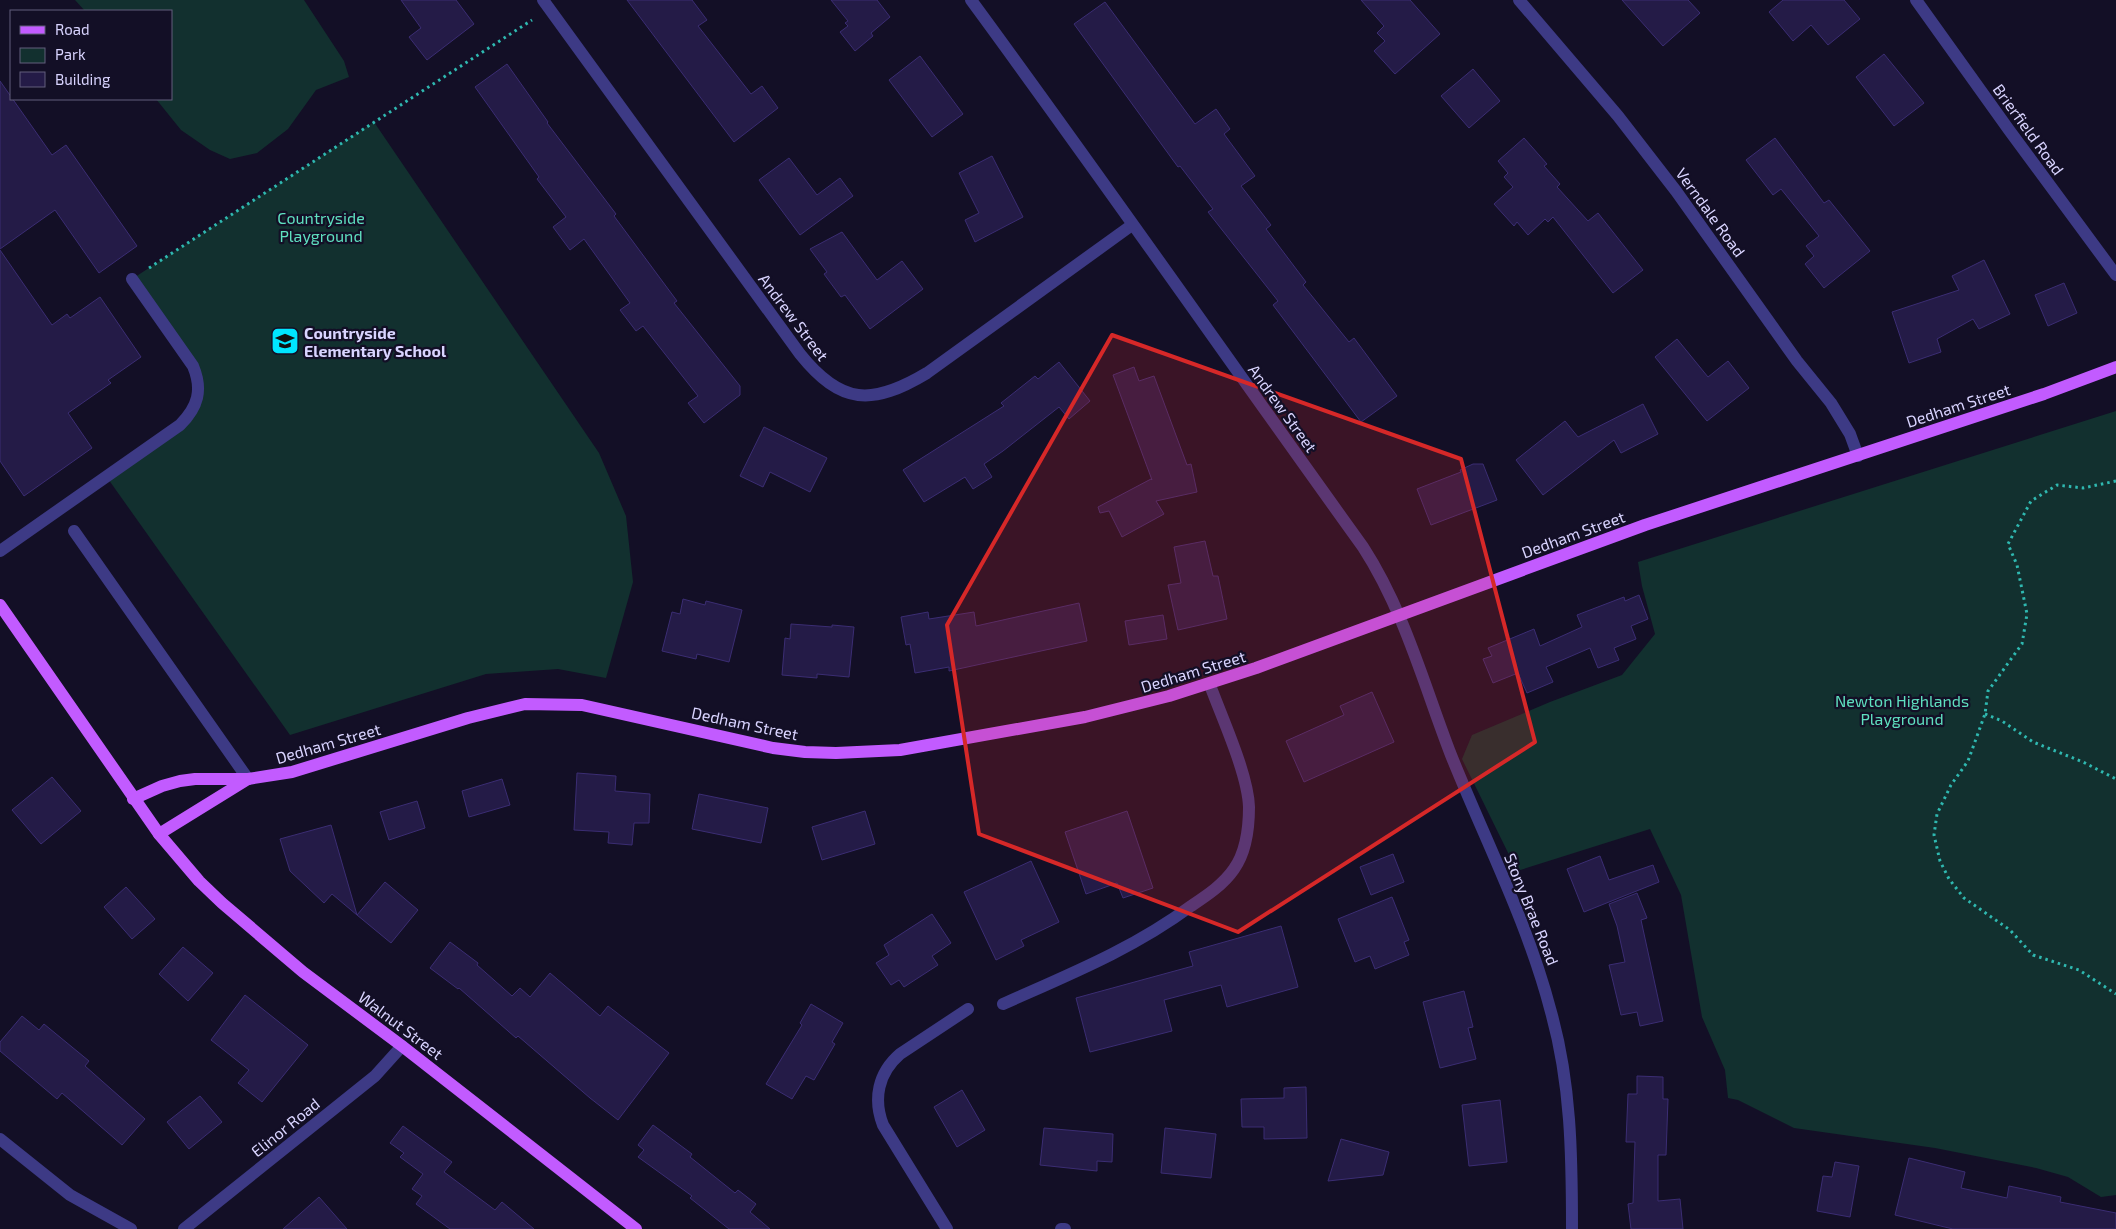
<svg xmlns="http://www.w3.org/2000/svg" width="2116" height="1229" viewBox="0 0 2116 1229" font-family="'Exo 2',sans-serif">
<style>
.green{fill:#12302f}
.building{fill:#241b47;stroke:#3b2d73}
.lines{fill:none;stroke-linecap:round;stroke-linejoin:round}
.path{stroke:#2fb8b0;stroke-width:3;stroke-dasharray:2.5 4;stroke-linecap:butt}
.minor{stroke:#3d3a85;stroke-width:12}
.major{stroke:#c25bff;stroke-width:12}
.marked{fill:#d62828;fill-opacity:0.2;stroke:#d62828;stroke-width:4;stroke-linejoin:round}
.labels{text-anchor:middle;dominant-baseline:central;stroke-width:4.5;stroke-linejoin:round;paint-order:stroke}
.street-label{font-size:16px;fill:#d9d4ff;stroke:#130f26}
.park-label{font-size:16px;fill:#5fe0c0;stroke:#130f26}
.poi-label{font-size:16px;font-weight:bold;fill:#d9d4ff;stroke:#130f26;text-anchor:start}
</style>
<rect width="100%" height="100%" fill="#130f26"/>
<g class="green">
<path d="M75,0H304L344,61L349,77L316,90L288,129L257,153L230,159L210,150L181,130L156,99H171V11H85Z"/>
<path d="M374,122L599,453L626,516L633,582L606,678L558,669L486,674L290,735L106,476L189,416L198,378L132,279Z"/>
<path d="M2116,411V1195L2101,1197L2068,1177L2036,1168L1935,1148L1794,1128L1738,1100L1728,1098L1725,1070L1702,1017L1681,895L1650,829L1517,871L1462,759L1472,735L1550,702L1622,675L1655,634L1642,586L1638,562Z"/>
</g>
<g class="building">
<path d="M401,0H456L474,24L427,60L409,37L421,28Z"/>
<path d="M627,0H692L707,20L698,26L751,94L762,86L778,108L734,142Z"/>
<path d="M831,0H877L890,17L871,33L873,36L855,51L840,32L848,26L845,23L848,21Z"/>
<path d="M1361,0H1410L1440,34L1395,74L1374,51L1385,41L1377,33L1384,26Z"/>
<path d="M1622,0H1688L1700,13L1663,46Z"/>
<path d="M1783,0H1844L1860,19L1828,45L1811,25L1793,41L1769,12Z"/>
<path d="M1105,2L1195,124L1216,109L1230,129L1224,134L1255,176L1241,186L1271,225L1266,229L1306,282L1303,285L1349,342L1354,338L1397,396L1361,422L1273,305L1278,301L1208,212L1213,209L1180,166L1178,167L1074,24Z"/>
<path d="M1884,54L1924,103L1894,126L1856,77Z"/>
<path d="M920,56L963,114L932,137L889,80Z"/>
<path d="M507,64L548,122L547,123L616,214L614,216L677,301L674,303L740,386V395L704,423L688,403L698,396L643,326L636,331L620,310L630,303L584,239L570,250L553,227L566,217L537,179L539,177L475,87Z"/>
<path d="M1473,69L1500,101L1469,128L1441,96Z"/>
<path d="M0,81L52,155L66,145L137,246L99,273L55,210L0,249Z"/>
<path d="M1524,138L1547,164L1544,166L1560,184L1557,187L1588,221L1598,213L1643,270L1613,293L1553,217L1548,222L1545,219L1528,235L1517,222L1514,226L1494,204L1513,187L1504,177L1508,173L1498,161Z"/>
<path d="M1775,138L1824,203L1829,200L1870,251L1824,288L1805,264L1814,256L1806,246L1819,236L1781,189L1773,195L1746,160Z"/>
<path d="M992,156L1023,217L975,242L965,220L979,213L959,173Z"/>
<path d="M789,158L817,195L840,178L853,196L800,235L759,180Z"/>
<path d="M842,232L877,280L902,261L923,289L870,329L845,295L841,297L824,274L827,272L810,249Z"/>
<path d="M0,250L52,325L67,314L70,318L100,297L141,357L108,380L111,383L68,413L92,448L24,496L0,461Z"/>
<path d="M1984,260L2010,314L1979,329L1973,319L1937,339L1941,352L1909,363L1892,312L1959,290L1952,276Z"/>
<path d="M2064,283L2077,313L2048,326L2035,295Z"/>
<path d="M1677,339L1708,377L1728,361L1749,388L1707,421L1655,357Z"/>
<path d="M1059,362L1090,401L1069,419L1059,407L1003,451L984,464L992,477L973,489L965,477L924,502L903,470L1004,406L1001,403L1035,376L1038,379Z"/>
<path d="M1134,367L1139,381L1154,376L1187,465L1191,464L1197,492L1156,501L1164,514L1122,537L1109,511L1100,513L1098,507L1151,479L1152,480L1113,375Z"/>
<path d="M1643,404L1658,434L1621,453L1614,440L1543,495L1516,460L1565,421L1578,437Z"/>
<path d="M764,427L827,458L810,492L770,472L763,487L740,476Z"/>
<path d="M1473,464H1483L1497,500L1431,525L1417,489L1461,472L1460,470Z"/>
<path d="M1205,541L1213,576H1218L1227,619L1178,630L1168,585L1181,583L1174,547Z"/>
<path d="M1639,595L1648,619L1631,626L1636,639L1614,648L1619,660L1598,668L1590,648L1546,667L1553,682L1527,693L1518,673L1493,683L1483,659L1492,656L1488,648L1534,629L1540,646L1582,627L1577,615L1624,597L1625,601Z"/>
<path d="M683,599L705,605L706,601L742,610L729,662L697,654L696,659L662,651L672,612L680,614Z"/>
<path d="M1079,603L1087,641L949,671V667L915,673L910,644L906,645L901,617L928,612L929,619L974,612L976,626Z"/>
<path d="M1163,615L1167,639L1129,645L1125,621Z"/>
<path d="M791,624L832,627V625L854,627L849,677L817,674V678L782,675L785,638L790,639Z"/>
<path d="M1372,692L1394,742L1304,782L1286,741L1344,715L1340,706Z"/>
<path d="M577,773L616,776L615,791L650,794L649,823H634L632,845L608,843L609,832L574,830Z"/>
<path d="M52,777L81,811L41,844L12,810Z"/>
<path d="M502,779L510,805L469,817L462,791Z"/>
<path d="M699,794L768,808L761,843L692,829Z"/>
<path d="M417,801L425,828L389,840L380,812Z"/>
<path d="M865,811L875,844L822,860L812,827Z"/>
<path d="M1127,811L1153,888L1123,898L1117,883L1086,894L1065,832Z"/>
<path d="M331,825L357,915L332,894L324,903L290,871L280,839Z"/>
<path d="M1393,854L1404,882L1371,895L1360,867Z"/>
<path d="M1600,856L1609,880L1653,865L1659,882L1584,912L1567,869Z"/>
<path d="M1031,861L1059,922L1021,940L1024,946L996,960L964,892Z"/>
<path d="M385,882L418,910L391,943L357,915Z"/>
<path d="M126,887L155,919L132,939L104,907Z"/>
<path d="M1637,893L1647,918L1641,920L1663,1021L1640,1026L1637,1012L1621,1015L1609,965L1625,962L1617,926L1609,904Z"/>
<path d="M1392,897L1409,940L1404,942L1409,955L1375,969L1370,956L1355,962L1338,919Z"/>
<path d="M932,914L951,943L932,956L938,965L904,987L899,980L891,985L876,963L889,955L884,945Z"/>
<path d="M1281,926L1298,987L1227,1007L1221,985L1164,1000L1172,1031L1090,1052L1076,998L1193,966L1189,952Z"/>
<path d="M450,942L478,963L477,965L512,996L520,988L530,997L550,973L600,1016L608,1006L669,1053L618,1120L590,1098L518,1036L516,1038L459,988L458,989L430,968Z"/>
<path d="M183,947L213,973L188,1001L159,974Z"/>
<path d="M1464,991L1473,1027L1468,1028L1476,1059L1440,1068L1423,1002Z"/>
<path d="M245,995L308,1045L262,1102L238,1083L249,1070L211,1040Z"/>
<path d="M811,1004L843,1023L832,1042L835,1044L814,1080L806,1076L792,1099L766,1084L802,1025L800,1023Z"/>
<path d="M22,1016L39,1030L44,1024L89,1061L85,1066L145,1119L122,1145L62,1093L57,1099L0,1051V1042Z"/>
<path d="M1637,1076L1663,1077V1099H1668L1666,1155H1658V1201L1680,1199L1683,1229H1631L1628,1204L1633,1203L1635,1142H1626L1628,1094H1637Z"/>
<path d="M1306,1087L1307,1138L1264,1139V1127H1242L1241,1099L1284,1098V1088Z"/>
<path d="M962,1090L985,1130L957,1147L934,1107Z"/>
<path d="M200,1096L222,1122L189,1149L167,1122Z"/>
<path d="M1500,1100L1507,1162L1469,1166L1462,1105Z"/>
<path d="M653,1125L692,1154L690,1157L735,1193L738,1190L756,1204L750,1212L770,1229H729L690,1198L692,1196L638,1157L644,1150L638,1145Z"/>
<path d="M403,1126L452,1162L444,1172L495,1210L502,1202L534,1229H450L416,1204L422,1196L412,1189L423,1174L400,1157L404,1153L390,1143Z"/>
<path d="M1044,1128L1113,1134L1112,1162L1097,1161V1171L1040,1165Z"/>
<path d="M1165,1128L1216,1134L1211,1178L1161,1173Z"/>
<path d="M1341,1139L1389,1152L1383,1175L1328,1181Z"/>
<path d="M1909,1158L1965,1172L1961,1188L2007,1198L2009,1186L2061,1197L2060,1202L2116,1213V1229H1953L1895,1215Z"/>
<path d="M1835,1162L1859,1166L1850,1217L1817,1211L1823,1176L1832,1177Z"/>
<path d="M319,1197L347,1229H283Z"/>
</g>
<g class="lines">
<g class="path">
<path d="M149,268L532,20"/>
<path d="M2116,481L2083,488L2057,485L2031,501L2008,544L2017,565L2027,614L2022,644L1988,691L1985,714L1968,761L1951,785L1937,814L1934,835L1940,861L1949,879L1964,898L2010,930L2033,955L2079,970L2116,994"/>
<path d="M1985,714L2002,721L2033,742L2083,762L2116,779"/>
</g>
<g class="minor">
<path d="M543,0L800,354C841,405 872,406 927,373L1132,225"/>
<path d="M971,0C1104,181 1232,365 1363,547C1404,610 1424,685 1451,755C1485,840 1528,923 1551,1012C1571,1083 1572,1155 1572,1229"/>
<path d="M1519,0L1618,116L1676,191L1797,361L1831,403L1850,434L1858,456"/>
<path d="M1916,0L2009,130L2116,275"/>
<path d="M74,531L248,779"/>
<path d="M0,551L180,425C198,407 203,390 193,366L132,279"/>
<path d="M1003,1004C1068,975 1133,949 1191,906C1206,896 1223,885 1234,869C1246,852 1249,827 1249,807C1248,774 1222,718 1210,685"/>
<path d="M0,1139L70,1195L131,1229"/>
<path d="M184,1229L375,1076L402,1046"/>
<path d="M947,1229L883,1125C873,1099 878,1073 900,1054L968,1009"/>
<path d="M1061,1229H1065"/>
</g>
<g class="major">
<path d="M0,605L159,834L199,881L222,903L303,972L402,1046L636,1229"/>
<path d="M133,799L162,786L180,781L195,779H248L292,772L468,718L525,704L582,705L773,748L805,752L836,753L900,750L1085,717L1169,696L1256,668L1645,525L2044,394L2116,367"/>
<path d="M159,834L248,779"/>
</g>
</g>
<path class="marked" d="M1112,335L1461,459L1535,742L1238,932L979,834L947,625Z"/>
<defs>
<symbol id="school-square" viewBox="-11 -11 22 22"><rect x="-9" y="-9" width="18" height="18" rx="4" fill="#00e5ff" stroke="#130f26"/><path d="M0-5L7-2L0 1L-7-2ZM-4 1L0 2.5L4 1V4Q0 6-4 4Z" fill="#111"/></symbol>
</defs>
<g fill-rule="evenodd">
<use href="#school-square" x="269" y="325" width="32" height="32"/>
</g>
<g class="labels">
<g class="street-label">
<text transform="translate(2029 129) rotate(54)">Brierfield Road</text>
<text transform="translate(1711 212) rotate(54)">Verndale Road</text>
<text transform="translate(794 317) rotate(53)">Andrew Street</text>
<text transform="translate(1958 405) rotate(-18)">Dedham Street</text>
<text transform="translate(1283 408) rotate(54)">Andrew Street</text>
<text transform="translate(1573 534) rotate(-20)">Dedham Street</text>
<text transform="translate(1193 671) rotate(-17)">Dedham Street</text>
<text transform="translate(745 723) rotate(12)">Dedham Street</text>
<text transform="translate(328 743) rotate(-16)">Dedham Street</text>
<text transform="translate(1532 909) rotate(68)">Stony Brae Road</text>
<text transform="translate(401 1025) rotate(37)">Walnut Street</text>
<text transform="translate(285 1127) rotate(-39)">Elinor Road</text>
</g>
<g class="park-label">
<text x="321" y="217">Countryside<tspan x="321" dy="18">Playground</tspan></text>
<text x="1902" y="700">Newton Highlands<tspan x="1902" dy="18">Playground</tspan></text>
</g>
<g class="poi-label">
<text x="304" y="332">Countryside<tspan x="304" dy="18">Elementary School</tspan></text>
</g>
</g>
<rect x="10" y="10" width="162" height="90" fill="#130f26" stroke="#625e7d"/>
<rect x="20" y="26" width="25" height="8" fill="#c25bff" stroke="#625e7d"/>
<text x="55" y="35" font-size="15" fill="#d9d4ff">Road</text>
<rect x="20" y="48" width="25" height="15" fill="#12302f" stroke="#625e7d"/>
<text x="55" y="60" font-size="15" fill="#d9d4ff">Park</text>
<rect x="20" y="72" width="25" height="15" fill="#241b47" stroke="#625e7d"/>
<text x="55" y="85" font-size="15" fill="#d9d4ff">Building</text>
</svg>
